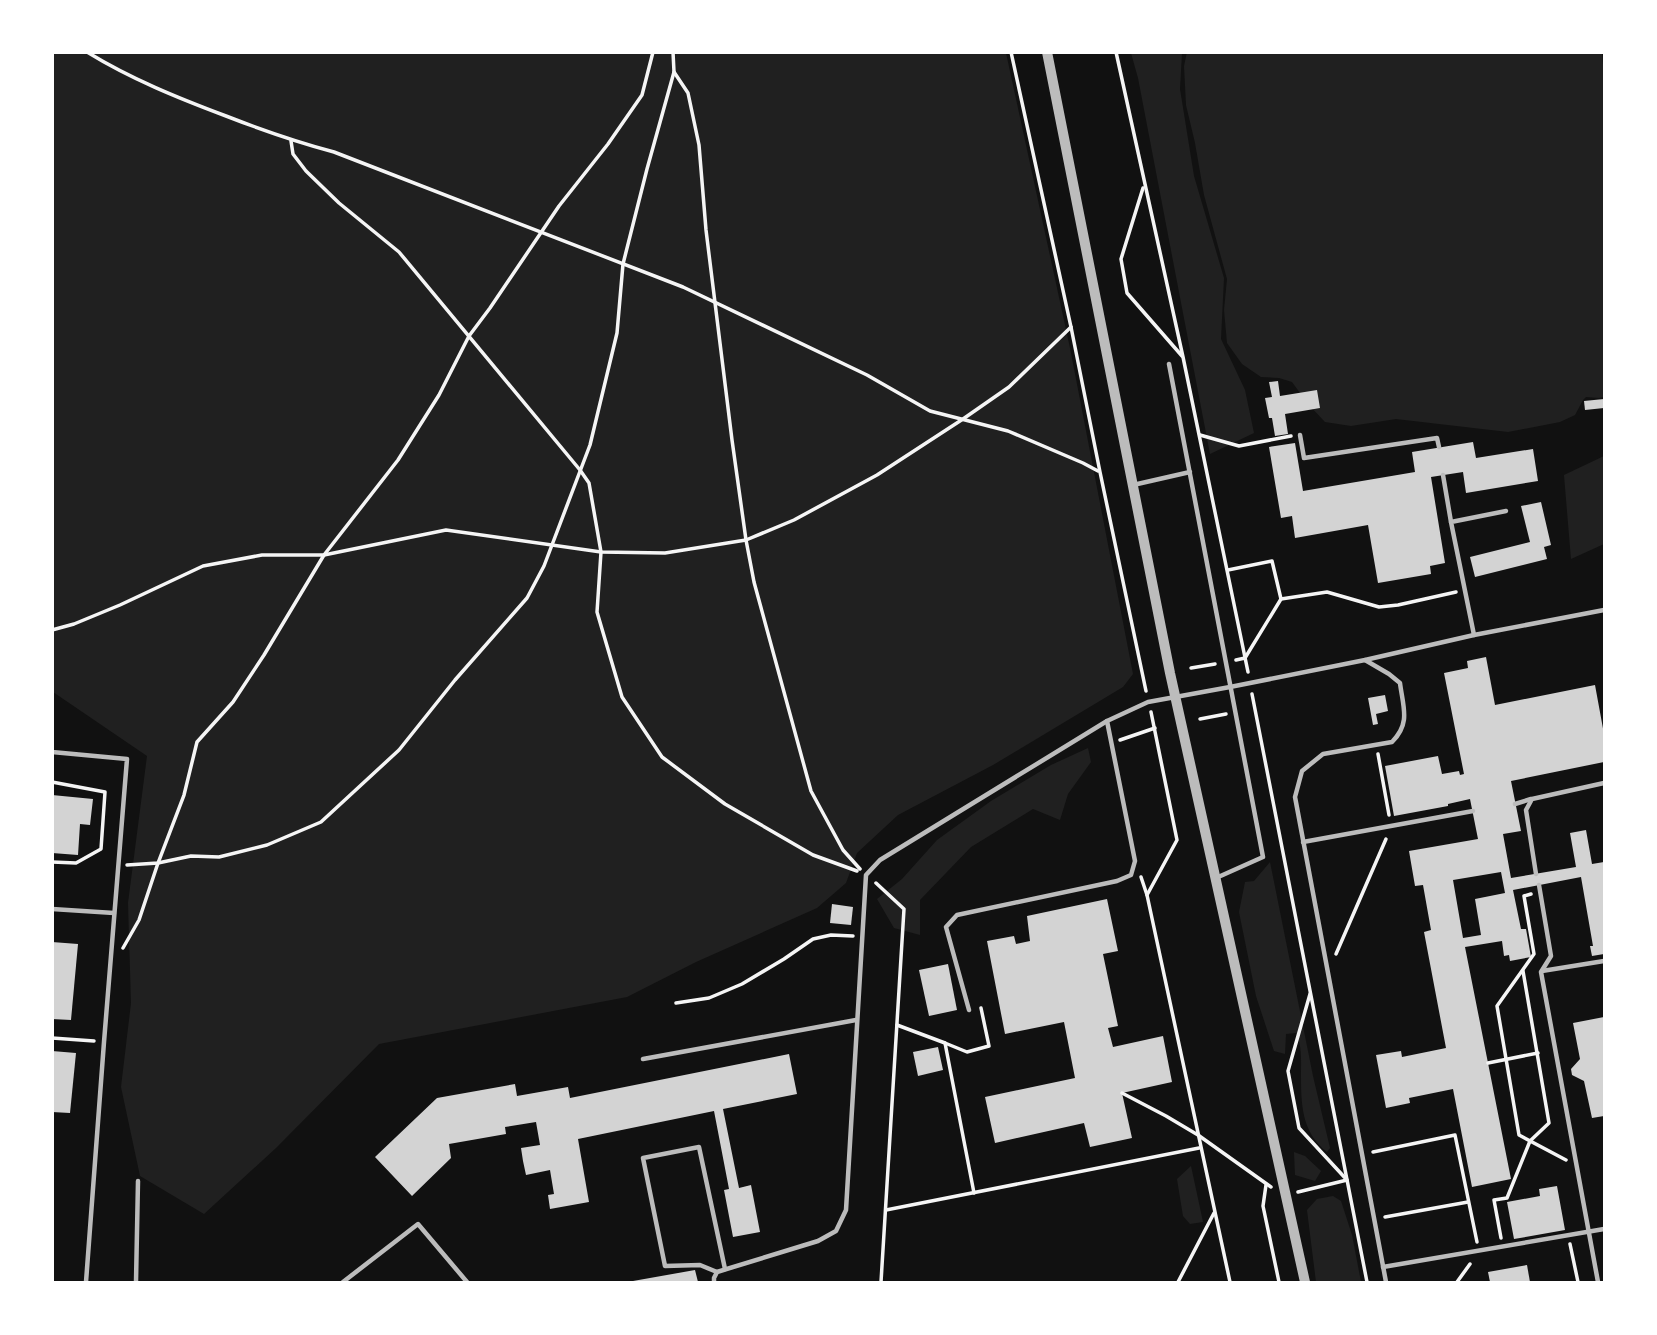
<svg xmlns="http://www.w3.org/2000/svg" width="1657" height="1335" viewBox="0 0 1657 1335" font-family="Lato,sans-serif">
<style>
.green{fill:#202020}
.building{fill:#d3d3d3;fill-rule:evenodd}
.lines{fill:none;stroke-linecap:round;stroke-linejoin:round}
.path{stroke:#f5f5f5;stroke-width:3.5}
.service{stroke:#bcbcbc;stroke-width:4.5}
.tertiary{stroke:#bcbcbc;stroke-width:10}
</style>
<rect width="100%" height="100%" fill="#111"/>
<g class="green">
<path d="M1187,52L1602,53L1604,75V397L1599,398L1586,397L1583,400L1575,415L1560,422L1508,432L1396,419L1351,426L1325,422L1308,404L1292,382L1279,378L1261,377L1242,364L1227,343L1224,310L1227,279L1204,195L1195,143L1186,105L1184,66Z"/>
<path d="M52,53H1006L1070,348L1133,674L1123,687L993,765L898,815L857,853L846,883L817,908L696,962L627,997L379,1044L276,1148L204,1214L140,1176L121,1087L131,1003L128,903L147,756L53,692Z"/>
<path d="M1131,53H1182L1180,89L1194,176L1224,278L1221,339L1245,390L1254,433L1210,454L1138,78Z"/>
<path d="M1604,456V544L1571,559L1564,475Z"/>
<path d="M1088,748L1091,762L1068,794L1060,820L1033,809L971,847L920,900V935L894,928L877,899L902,879L937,840L991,801L1051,765Z"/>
<path d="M1270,862L1313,1076L1330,1148L1327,1152C1301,1132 1301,1103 1301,1072C1301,1057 1302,1047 1296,1033L1286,1034L1285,1054L1274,1051L1256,996L1239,912L1245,882L1254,881Z"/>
<path d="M1294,1152L1305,1156L1321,1171L1315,1181L1295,1175Z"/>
<path d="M1191,1166L1203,1222L1190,1224L1183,1216L1177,1179Z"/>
<path d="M1333,1196L1341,1201L1352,1235L1361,1282H1316L1307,1210L1317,1199Z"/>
</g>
<g class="building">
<path d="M1278,381L1280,396L1317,390L1320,408L1285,414L1288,434L1275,436L1272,418H1269L1265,398L1272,397L1269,382Z"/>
<path d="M1604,399V408L1585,410L1584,401Z"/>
<path d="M1473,442L1476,458L1533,449L1538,481L1466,493L1463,472L1431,477L1445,563L1430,566L1431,574L1378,583L1368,525L1295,538L1292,516L1281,518L1269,447L1295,443L1303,491L1415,472L1412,452Z"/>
<path d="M1541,502L1551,545L1544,547L1547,559L1475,577L1470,557L1530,542L1521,506Z"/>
<path d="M1486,657L1495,705L1595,685L1604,734V762L1511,781L1521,831L1503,834L1511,878L1576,867L1570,833L1586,830L1592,864L1604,862V954L1592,956L1590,946H1593L1581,877L1513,890L1521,929H1526L1531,957L1510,961L1509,955L1504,956L1502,941L1465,947L1511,1179L1472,1187L1453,1089L1409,1098L1410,1103L1386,1108L1376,1055L1401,1051L1402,1057L1446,1048L1424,932L1431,930L1423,885L1415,886L1409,851L1478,839L1470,799L1448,804V806L1394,816L1385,766L1438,756L1442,774L1459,771L1460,775L1464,774L1444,673L1468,668L1467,661ZM1501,872L1505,893L1475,899L1481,935L1463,938L1453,880Z"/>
<path d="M1385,695L1388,711L1376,714L1378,724L1373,725L1368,698Z"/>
<path d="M52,795L93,799L90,825L80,824L78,855L52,853Z"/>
<path d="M1107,899L1118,951L1103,954L1118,1026L1108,1028L1113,1047L1163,1036L1172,1082L1122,1093L1132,1138L1090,1147L1084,1123L995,1143L985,1097L1075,1078L1064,1022L1005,1034L987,941L1014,936L1016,944L1030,941L1027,916Z"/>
<path d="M832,904L853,907L851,925L830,923Z"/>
<path d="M52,942L78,944L71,1020L52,1019Z"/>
<path d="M948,964L957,1010L929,1016L919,970Z"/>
<path d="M1604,1017V1116L1592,1118L1584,1081L1572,1075L1571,1069L1580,1059L1573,1023Z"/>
<path d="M938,1047L943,1070L918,1076L913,1052Z"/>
<path d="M52,1051L76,1053L70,1113L52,1112Z"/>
<path d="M789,1054L797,1094L723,1109L739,1188L751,1185L760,1232L733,1237L724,1190L729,1189L714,1111L578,1139L589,1202L550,1209L548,1195L554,1194L550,1170L526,1175L523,1161L521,1148L540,1145L536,1122L505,1127L506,1134L449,1144L451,1158L412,1196L375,1157L437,1098L515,1084L517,1096L568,1087L570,1098Z"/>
<path d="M1557,1186L1565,1230L1514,1239L1507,1202L1540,1196L1539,1189Z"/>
<path d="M1527,1265L1530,1282H1490L1488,1272Z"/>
<path d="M695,1270L698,1282H633V1281Z"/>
</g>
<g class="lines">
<g class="path">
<path d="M87,52C131,79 178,98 226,116C262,130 297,142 334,152L683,287L867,375L930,411L1008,431L1083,463L1098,471"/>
<path d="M1011,52L1071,327L1100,472L1146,691"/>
<path d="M1116,52L1183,357L1248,672"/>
<path d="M674,72L688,93L699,145L706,230L732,440L746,540L754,582L811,791L843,850L860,869"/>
<path d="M291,141L293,154L306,171L339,203L399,252L580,470L589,483L601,552L597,612L622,697L662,757L725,804L813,855L857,871"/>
<path d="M1143,188L1121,259L1127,293L1182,356"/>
<path d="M1200,435L1239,446L1291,436"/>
<path d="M1228,570L1272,561L1281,599L1245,658L1236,660"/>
<path d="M1281,599L1327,592L1379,607L1398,605L1456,592"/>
<path d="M52,630L74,624L120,605L203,566L262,555H324L446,530L601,552L665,553L746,540L794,520L877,475L963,419L1009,387L1071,327"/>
<path d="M1191,668L1215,664"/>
<path d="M1252,694L1367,1282"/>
<path d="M1151,712L1177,840L1147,895L1230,1282"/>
<path d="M1200,719L1226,714"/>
<path d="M1120,740L1155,728"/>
<path d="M1378,754L1389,815"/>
<path d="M52,782L105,792L101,849L76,863L52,862"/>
<path d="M127,865L158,863L191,856L219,857L267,845L321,822L399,750L455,680L527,598L544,566L590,445L617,333L623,264L647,169L674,72L673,52"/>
<path d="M1141,877L1147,895"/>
<path d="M876,883L904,909L881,1282"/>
<path d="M1531,894L1524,896L1534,954L1497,1006L1519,1135L1566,1160"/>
<path d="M123,948L139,920L158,863L184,795L197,742L233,702L264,655L324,555L398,460L439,395L469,336L490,308L559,206L608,144L642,95L653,52"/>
<path d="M1336,954L1386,839"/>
<path d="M676,1003L709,998L742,984L784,959L813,939L831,935L853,936"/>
<path d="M897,1025L945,1043L974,1193"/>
<path d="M52,1038L94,1041"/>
<path d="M945,1043L967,1052L989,1046L981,1008"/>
<path d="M1488,1063L1538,1053"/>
<path d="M1122,1093L1166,1116L1198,1135L1271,1187"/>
<path d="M1373,1152L1455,1135L1477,1242"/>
<path d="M1266,1185L1263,1206L1279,1282"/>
<path d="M1298,1192L1347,1180L1299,1128L1288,1071L1310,994"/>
<path d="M886,1210L1199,1148"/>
<path d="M1385,1217L1468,1202"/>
<path d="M1501,1238L1494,1200L1507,1198L1530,1141L1549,1123L1523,971"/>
<path d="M1570,1244L1578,1282"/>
<path d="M1178,1282L1214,1213"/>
<path d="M1457,1282L1470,1264"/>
</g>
<g class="service">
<path d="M1169,364L1263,857L1216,878"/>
<path d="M1300,435L1304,458L1437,438L1439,447"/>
<path d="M1443,475L1451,522"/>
<path d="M1133,485L1190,472"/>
<path d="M1474,635L1451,522L1506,511"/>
<path d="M1365,660L1389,674L1400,683C1403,707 1411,723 1392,742L1323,754L1302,771L1295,797L1386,1282"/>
<path d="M52,752L127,759L104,1042L86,1282"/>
<path d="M1515,804L1531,799"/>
<path d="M1303,842L1473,811"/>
<path d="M1536,874L1526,810L1532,799L1604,783"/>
<path d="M1539,885L1551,956L1541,972L1598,1282"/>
<path d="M52,909L114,913"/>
<path d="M1542,971L1604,961"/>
<path d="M969,1010L946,927L957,915L1117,881L1131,875L1135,861L1107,721"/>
<path d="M643,1059L856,1020"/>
<path d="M1383,1267L1604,1229"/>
<path d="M717,1272L700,1265L665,1266L643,1158L699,1147L725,1269"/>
<path d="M136,1282L138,1181"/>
<path d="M343,1282L418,1224L467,1282"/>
<path d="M714,1282V1278L717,1272L818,1241L836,1231L846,1210L866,875L880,860L1107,721L1148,702L1230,687L1365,660L1474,635L1604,610"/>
</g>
<path class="tertiary" d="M1047,52L1170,673L1305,1282"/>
</g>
<rect width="1657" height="1335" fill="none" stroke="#ffffff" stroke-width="108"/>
</svg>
